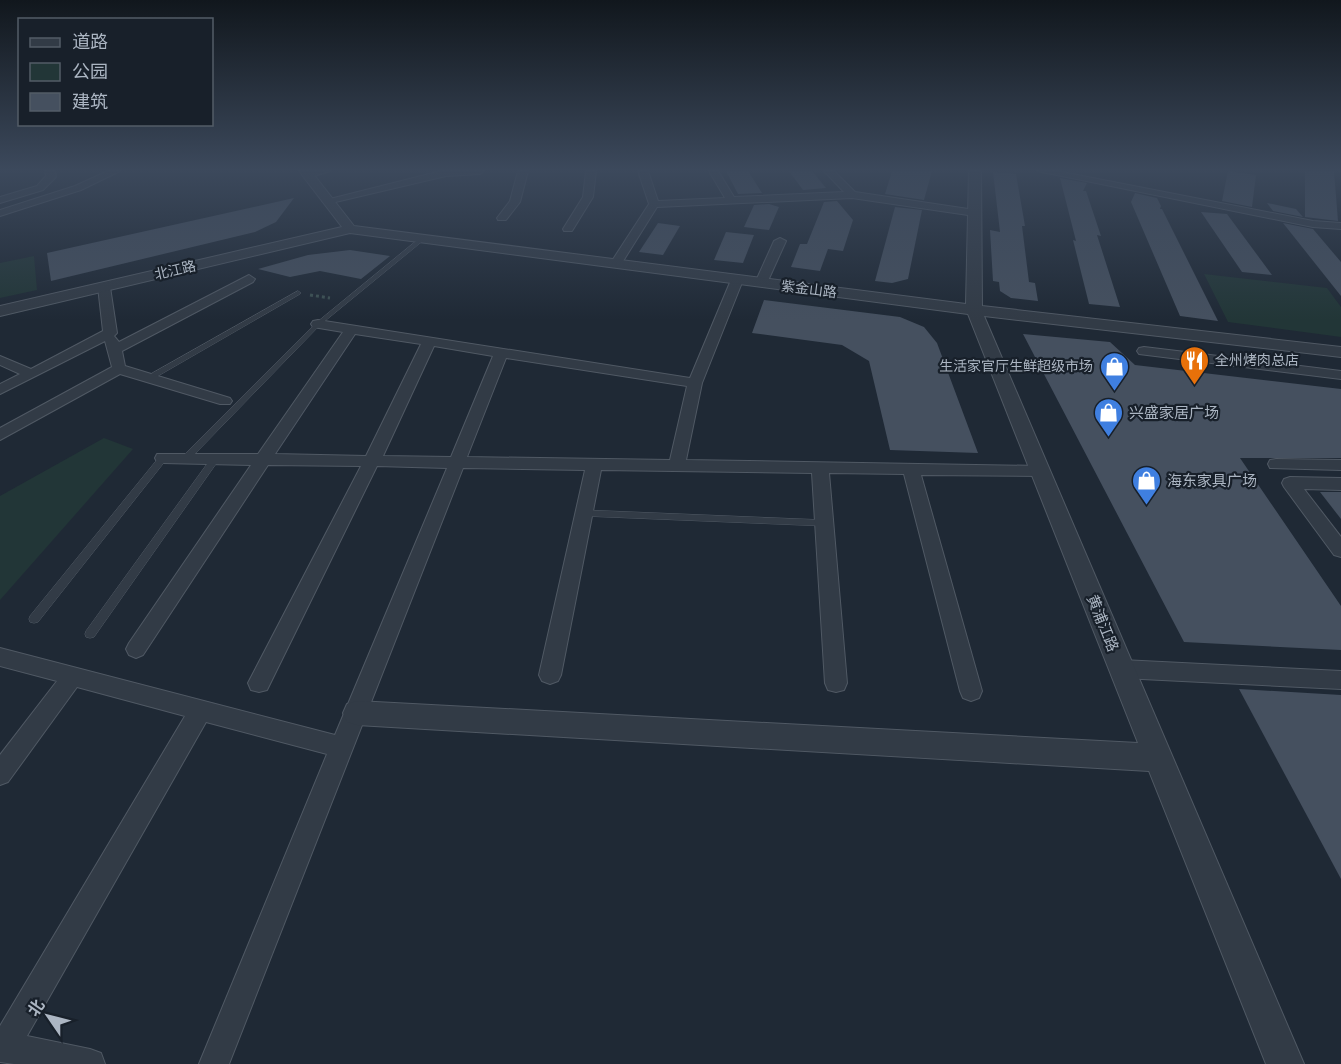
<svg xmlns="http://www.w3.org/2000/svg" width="1341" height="1064" viewBox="0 0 1341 1064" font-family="'Archivo Narrow','Noto Sans SC',sans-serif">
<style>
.green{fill:#223637}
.building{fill:#45505f}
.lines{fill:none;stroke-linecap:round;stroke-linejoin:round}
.service-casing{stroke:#505964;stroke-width:1}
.minor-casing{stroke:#505964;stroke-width:2}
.tertiary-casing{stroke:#505964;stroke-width:2}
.path{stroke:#3e5254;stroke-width:3;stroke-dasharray:3 3;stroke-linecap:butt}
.service{fill:#323b46;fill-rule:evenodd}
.minor{fill:#323b46;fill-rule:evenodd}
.tertiary{fill:#323b46;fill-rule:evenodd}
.labels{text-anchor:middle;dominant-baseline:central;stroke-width:4.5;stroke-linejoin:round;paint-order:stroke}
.far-street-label{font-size:14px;fill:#acb6c3;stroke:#18202a}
.far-poi-label{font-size:14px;fill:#acb6c3;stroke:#18202a;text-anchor:start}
.poi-label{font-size:15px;fill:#acb6c3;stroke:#18202a;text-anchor:start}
.street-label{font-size:15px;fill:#acb6c3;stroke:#18202a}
</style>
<rect width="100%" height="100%" fill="#1f2935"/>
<g class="green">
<path d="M34,256L37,290L0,298V263Z"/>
<path d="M1204,274L1327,288L1341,307V337L1228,322Z"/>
<path d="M104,438L133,449L0,600V496Z"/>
</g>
<g class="building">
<path d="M726,171H748L762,193L738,194Z"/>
<path d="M789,171H812L826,188L803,190Z"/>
<path d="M892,171H932L924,200L885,194Z"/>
<path d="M1228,171L1256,175L1252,207L1222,201Z"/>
<path d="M1305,171H1334L1338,221L1305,217Z"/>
<path d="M993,172L1016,174L1025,226H1022L1029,282L1035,283L1038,301L1011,298L1000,291L999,282L993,281L990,230L1000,232Z"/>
<path d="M1060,178L1087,183L1083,191H1086L1101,236L1097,235L1120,307L1089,304L1073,240L1076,241Z"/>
<path d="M1135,193L1157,198L1161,206L1160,209H1162L1218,321L1180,316L1131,202Z"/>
<path d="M294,198L276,222L255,232L51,281L47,253Z"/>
<path d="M837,201L853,220L843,251L828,249L820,271L791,267L800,244H807L824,202Z"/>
<path d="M1267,203L1296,209L1303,217L1273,211Z"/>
<path d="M769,204L779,207L769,230L744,227L754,205Z"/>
<path d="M895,207L922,210L908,279L892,283L875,281Z"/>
<path d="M1201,212L1227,214L1272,275L1242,272Z"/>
<path d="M658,223L680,226L663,255L639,252Z"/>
<path d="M1283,223L1313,229L1341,262V296Z"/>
<path d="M726,232L754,235L743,263L714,260Z"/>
<path d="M350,250L390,256L361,279L320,271L290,277L258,269L308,255Z"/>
<path d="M764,300L900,317L924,327L937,343L978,453L890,450L869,361L842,345L752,333Z"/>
<path d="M1023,334L1110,342L1135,365L1341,389V458H1240L1341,606V650L1184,642Z"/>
<path d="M1320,492H1341V519Z"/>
<path d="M1239,689L1341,695V879Z"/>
</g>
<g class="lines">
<defs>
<g id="service">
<path d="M420,238L425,239L320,325L188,461H182L181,459L182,457L316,323Z"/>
<path d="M298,291L301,293L300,294L151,380H148L144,378Z"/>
<path d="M163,455L167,458L166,460L38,622L34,623L30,622L29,619L30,616L160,456Z"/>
<path d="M215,456L218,457L219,459L218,461L94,637L90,638L86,637L85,634L86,631L212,457Z"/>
<path d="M583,510L825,520L829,523L825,526L583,516L579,513Z"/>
</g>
<g id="minor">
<path d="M45,171H55L56,177L43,190L0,203V197L37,186L46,176Z"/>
<path d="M108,171H120L81,190L0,216V210L75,186Z"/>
<path d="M312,171H330L308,178L303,175Z"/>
<path d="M441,171H484L480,174L446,176L327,204L322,201Z"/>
<path d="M518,171H528L520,202L506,220H498L497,218L510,201Z"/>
<path d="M586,171H596L593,197L572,231H564L563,229L583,197Z"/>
<path d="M638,171H648L658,201L725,198L709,171H718L734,197L844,192L824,171H834L855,192L975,210L980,213L975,216L852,198L657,207L620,266H612L610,264L649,204Z"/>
<path d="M1037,171H1057L1313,221L1341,223V229L1313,227Z"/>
<path d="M780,238L786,241L767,283L765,286H757L755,283L774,241Z"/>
<path d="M249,275L255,279L253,282L122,351L125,366L230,398L232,401L230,404H220L120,374L0,440V428L112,367L105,341L0,394V384L20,374L0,365V356L31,369L103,331L98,287L100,284H108L110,287L117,333L114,336L119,342Z"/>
<path d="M737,276L743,280L702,383L686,460L1040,466L1046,467L1048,471L1046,475L1040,476L921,475L982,691L979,698L971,701L963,698L960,691L904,474L829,473L847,683L844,690L836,692L828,690L825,683L812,473L601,470L561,675L558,681L550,684L542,681L539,675L585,470L463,468L229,1064H199L327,754L206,722L27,1036L90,1049L101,1053L105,1064H14L0,1062V1026L185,716L77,687L8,782L0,785V755L57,681L0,666V648L335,735L447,468L377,466L267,690L259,692L251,690L248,683L361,466L268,465L143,655L136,658L129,655L126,649L129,643L251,465L163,463L157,462L155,458L157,454H258L343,332L313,327L311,324L313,321L318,320L690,378L731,280ZM355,334L421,344L366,456L275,454ZM434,346L493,356L451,457L383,456ZM506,358L687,386L670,460L467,457Z"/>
<path d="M1144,347L1341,371V379L1139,354L1137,351L1139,348Z"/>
<path d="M1276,459L1341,460V470L1270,468L1268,464L1270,460Z"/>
<path d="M1290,477L1341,478V490L1304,489L1341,537V557L1334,555L1284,487L1282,483L1284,479Z"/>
<path d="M1122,660L1341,671V689L1122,678L1114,675L1111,669L1114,663Z"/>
</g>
<path id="tertiary" d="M299,171H311L354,226L966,304L969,171H981L982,306L1341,347V357L984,316L1304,1064H1266L1149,771L357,725L347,722L343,713L347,704L357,701L1138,743L968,314L350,233L0,316V306L342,227Z"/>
</defs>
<use href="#service" class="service-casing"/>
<use href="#minor" class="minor-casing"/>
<use href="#tertiary" class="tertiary-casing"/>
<path class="path" d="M310,295L330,298"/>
<use href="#service" class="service"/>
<use href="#minor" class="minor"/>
<use href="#tertiary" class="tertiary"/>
</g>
<linearGradient id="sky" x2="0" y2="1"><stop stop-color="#11171d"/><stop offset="0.53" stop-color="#3c495c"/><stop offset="1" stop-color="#3c495c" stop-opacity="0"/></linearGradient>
<rect width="1341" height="320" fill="url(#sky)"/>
<defs>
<symbol id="restaurant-pin" viewBox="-11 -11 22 30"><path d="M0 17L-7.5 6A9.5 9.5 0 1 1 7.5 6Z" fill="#e8710a" stroke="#18202a"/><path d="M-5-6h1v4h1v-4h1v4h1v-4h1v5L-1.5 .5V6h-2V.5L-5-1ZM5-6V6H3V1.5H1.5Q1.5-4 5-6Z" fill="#fff"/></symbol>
<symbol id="shop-pin" viewBox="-11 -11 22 30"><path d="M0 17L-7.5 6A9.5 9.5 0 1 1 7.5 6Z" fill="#3f7fe0" stroke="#18202a"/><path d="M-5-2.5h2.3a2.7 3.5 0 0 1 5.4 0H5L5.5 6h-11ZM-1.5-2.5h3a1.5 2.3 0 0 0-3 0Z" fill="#fff"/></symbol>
</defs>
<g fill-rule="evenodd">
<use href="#restaurant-pin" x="1178" y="344" width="33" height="45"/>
<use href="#shop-pin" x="1098" y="350" width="33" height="45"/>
<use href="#shop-pin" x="1092" y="396" width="33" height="45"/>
<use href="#shop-pin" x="1130" y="464" width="33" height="45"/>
</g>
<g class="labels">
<g class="far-street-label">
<text transform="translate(175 270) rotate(-13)">北江路</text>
<text transform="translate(809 289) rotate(7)">紫金山路</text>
</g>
<g class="far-poi-label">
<text x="1215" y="360">全州烤肉总店</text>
<text x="1093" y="366" text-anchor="end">生活家官厅生鲜超级市场</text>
</g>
<g class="poi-label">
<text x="1129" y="412">兴盛家居广场</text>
<text x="1167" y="480">海东家具广场</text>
</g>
<g class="street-label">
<text transform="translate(1103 623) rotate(68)">黄浦江路</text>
</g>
</g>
<rect x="18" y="18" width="195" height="108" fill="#18202a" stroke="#535c67" stroke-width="1.5"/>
<rect x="30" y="38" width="30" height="9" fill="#323b46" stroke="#535c67" stroke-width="1.5"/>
<text x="72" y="48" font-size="18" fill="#acb6c3">道路</text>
<rect x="30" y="63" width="30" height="18" fill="#223637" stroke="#535c67" stroke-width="1.5"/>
<text x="72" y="78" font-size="18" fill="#acb6c3">公园</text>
<rect x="30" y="93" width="30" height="18" fill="#45505f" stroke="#535c67" stroke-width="1.5"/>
<text x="72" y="108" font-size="18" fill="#acb6c3">建筑</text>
<g transform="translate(48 1016) rotate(305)" stroke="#18202a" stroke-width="4.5" paint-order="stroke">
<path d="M0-4.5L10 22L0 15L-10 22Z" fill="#acb6c3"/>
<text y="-9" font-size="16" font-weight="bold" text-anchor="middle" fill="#acb6c3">北</text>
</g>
</svg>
